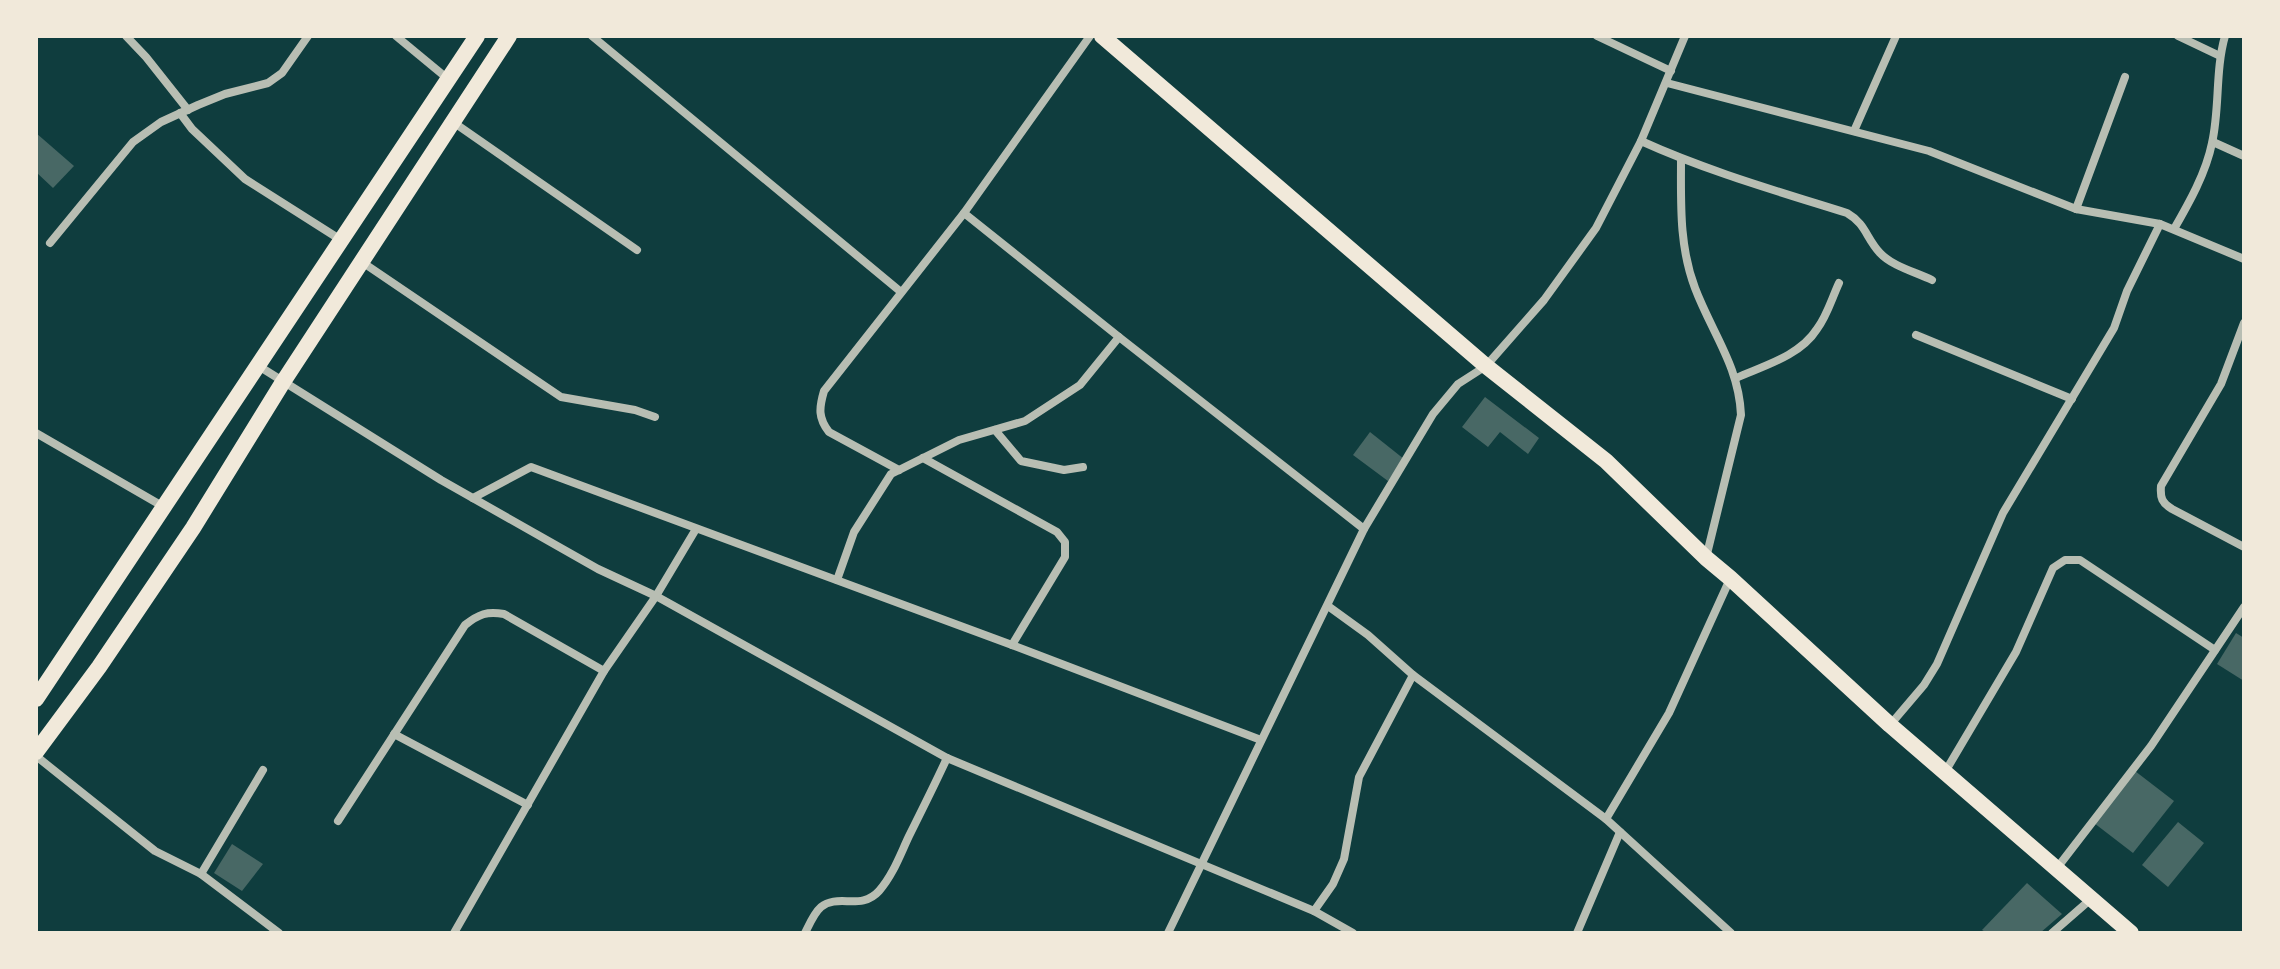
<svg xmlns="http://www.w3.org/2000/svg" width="2280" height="969" viewBox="0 0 2280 969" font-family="Mulish,sans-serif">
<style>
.building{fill:#486865}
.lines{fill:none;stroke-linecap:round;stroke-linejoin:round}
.minor{stroke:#b8beb3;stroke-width:8}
.primary{stroke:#f1e9da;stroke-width:16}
.trunk{stroke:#f1e9da;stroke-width:16}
</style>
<rect width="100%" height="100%" fill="#0f3d3e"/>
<g class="building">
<path d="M36,133L74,166L53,188L36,172Z"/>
<path d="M1485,397L1539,438L1528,454L1500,432L1488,447L1462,427Z"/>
<path d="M1370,432L1404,459L1388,481L1353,455Z"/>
<path d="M2236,633L2244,638V681L2217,664Z"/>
<path d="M2135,771L2174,801L2133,853L2094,823Z"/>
<path d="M2178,822L2204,843L2168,887L2142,865Z"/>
<path d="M232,844L263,864L242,891L214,873Z"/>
<path d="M2027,883L2062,914L2040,933H1987L1982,930Z"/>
</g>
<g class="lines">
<g class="minor">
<path d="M126,36L146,57L188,110"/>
<path d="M396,36L448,79"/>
<path d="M592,36L901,292"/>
<path d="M1597,36L1671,71"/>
<path d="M2178,36L2220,56"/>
<path d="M1667,83L1929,151L2076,209L2160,224L2244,259"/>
<path d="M180,113L192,129L245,179L341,240"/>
<path d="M453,122L637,250"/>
<path d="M1854,131L1896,36"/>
<path d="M1641,141C1707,171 1777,191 1847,213C1866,224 1866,238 1880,253C1892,266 1915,272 1932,280"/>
<path d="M2213,142L2244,156"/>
<path d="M1681,159C1681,203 1679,246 1695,288C1712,333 1739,366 1741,415L1706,558"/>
<path d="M2076,209L2125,77"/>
<path d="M964,213L1090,36"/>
<path d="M2174,229C2189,203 2206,173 2212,143C2220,108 2215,71 2225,36"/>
<path d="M50,243L133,142L161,122L198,105L225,94L268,83L282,73L308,36"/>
<path d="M362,262L561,397L635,410L655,417"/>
<path d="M2244,323L2221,384L2161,486C2160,498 2162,503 2172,509L2244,547"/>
<path d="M1916,335L2072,399"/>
<path d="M257,365L441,480L598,569L656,596L947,758L1314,911L1353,933"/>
<path d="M1736,378C1763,366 1800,356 1817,329C1827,316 1832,298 1839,283"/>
<path d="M995,430L1021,461L1064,470L1083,467"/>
<path d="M36,433L164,507"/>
<path d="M923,458L1057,532L1065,542V557L1012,645"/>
<path d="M899,470L829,432C818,418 819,408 824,391L964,213L1119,337L1364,529"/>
<path d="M473,498L531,467L1012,645L1261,740"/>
<path d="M837,580L854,532L891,474L959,440L1025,421L1080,385L1119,337"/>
<path d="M1328,606L1368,635L1413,675L1606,819L1731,933"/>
<path d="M1890,725L1924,685L1937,664L2003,513L2114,328L2127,291L2160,224"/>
<path d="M394,734L528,805"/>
<path d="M36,756L155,851L201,874L279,933"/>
<path d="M1945,772L2016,652L2053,568L2065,560H2080L2215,650"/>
<path d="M1606,819L1669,713L1730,579"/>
<path d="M338,821L465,625C479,614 487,611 504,614L604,671"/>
<path d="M2057,868L2151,746L2244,607"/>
<path d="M201,874L263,770"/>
<path d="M1314,911L1333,884L1344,859L1359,777L1413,675"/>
<path d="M454,933L604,671L656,596L696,529"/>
<path d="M805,933C809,925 814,913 821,907C838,893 861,911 879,891C893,875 900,855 909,836C922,810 935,784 947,758"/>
<path d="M1168,933L1364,529L1433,414L1458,384L1486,366L1544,300L1596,228L1641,141L1685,36"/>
<path d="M1577,933L1620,832"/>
<path d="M2052,933L2091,899"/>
</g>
<g class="primary">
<path d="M36,699L477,36"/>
<path d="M36,752L99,667L193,528L283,382L509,36"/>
</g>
<path class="trunk" d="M1102,36L1486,366L1606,461L1706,558L1730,578L1890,725L2131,933"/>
</g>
<rect width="2280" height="969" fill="none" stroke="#f1e9da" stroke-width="76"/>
</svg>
